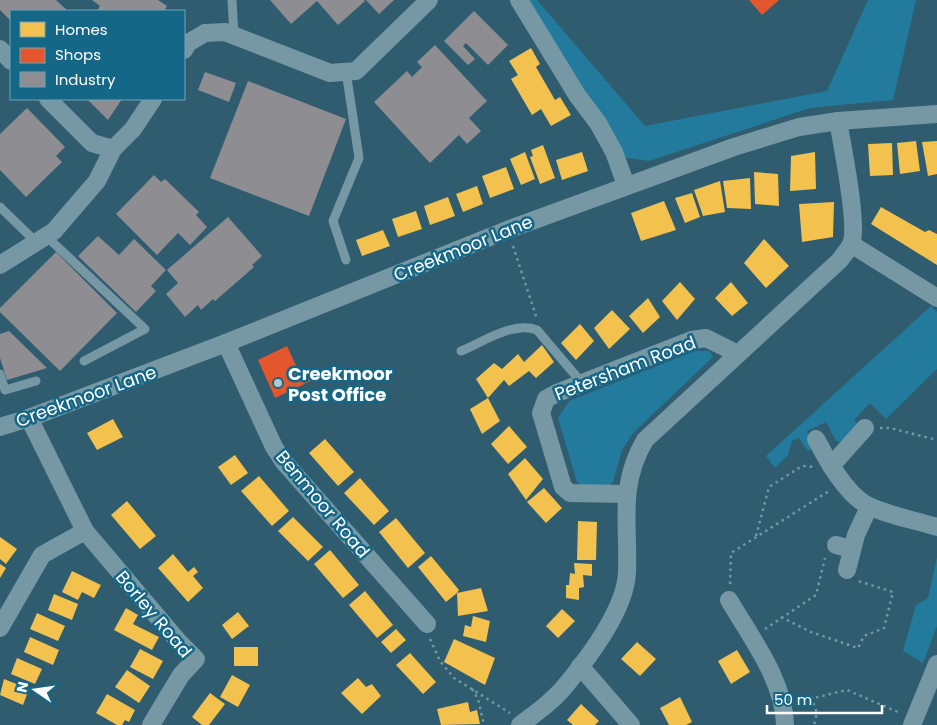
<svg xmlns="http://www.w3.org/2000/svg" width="937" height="725" viewBox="0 0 937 725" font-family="Poppins,sans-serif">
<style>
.green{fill:#227b9c}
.homes{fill:#f2c14e}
.shops{fill:#e4572e}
.industry{fill:#8d8d92}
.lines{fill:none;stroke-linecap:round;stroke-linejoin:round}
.path{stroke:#7697a4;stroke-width:2.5;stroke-dasharray:2.5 4;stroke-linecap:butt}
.lane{stroke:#7697a4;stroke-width:9}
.street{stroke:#7697a4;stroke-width:18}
.poi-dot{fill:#b6c6cc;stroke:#156788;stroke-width:2}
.labels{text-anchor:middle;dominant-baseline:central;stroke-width:5;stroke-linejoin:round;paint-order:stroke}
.street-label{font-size:18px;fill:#fff;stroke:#156788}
.poi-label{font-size:18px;font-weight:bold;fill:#fff;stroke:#156788;text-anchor:start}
</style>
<rect width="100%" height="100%" fill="#2f5c6e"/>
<g class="green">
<path d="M527,0H537L645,126L827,91L868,0H916L893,100L810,108L649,161L626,158Z"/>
<path d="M931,306L937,312V369L886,419L870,403L854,420L860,427L842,442L836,441L826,422L807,431L814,448L808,451L799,438L792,441L788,455L775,468L766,456Z"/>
<path d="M695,351H709L713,357L633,433L622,450L613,482L609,486H581L577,482L558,418L569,401Z"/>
<path d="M937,557V626L923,663L903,651L916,605L928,598Z"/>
</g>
<g class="homes">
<path d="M531,48L540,64L536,67L555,100L560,97L571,115L551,126L541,109L532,115L511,79L518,75L509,61Z"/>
<path d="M916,141L920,171L900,174L897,143Z"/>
<path d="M937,141V174L928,176L922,142Z"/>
<path d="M892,143L893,175L870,176L868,144Z"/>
<path d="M543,145L555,178L540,184L530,157L533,156L531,150Z"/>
<path d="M525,152L535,179L521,185L510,159Z"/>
<path d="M582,152L588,171L562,180L556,160Z"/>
<path d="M815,152L816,189L790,191L791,156Z"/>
<path d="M506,167L514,189L490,198L482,176Z"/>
<path d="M754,172L778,174L779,206L755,204Z"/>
<path d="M750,178L751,209L727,208L723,181Z"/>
<path d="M720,181L725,212L703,216L694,190Z"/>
<path d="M477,186L483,204L463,212L456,194Z"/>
<path d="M692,193L700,217L685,223L675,198Z"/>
<path d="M448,197L455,216L430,225L424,206Z"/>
<path d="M664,201L676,230L641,241L631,213Z"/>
<path d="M834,202L833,237L802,242L799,204Z"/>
<path d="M881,207L925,232L929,230L937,234V265L871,224Z"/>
<path d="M416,211L422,229L398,237L392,219Z"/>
<path d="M383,230L390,246L362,256L356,240Z"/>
<path d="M764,239L789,266L766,288L744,263Z"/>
<path d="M680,282L695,299L677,320L662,301Z"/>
<path d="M731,282L748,303L732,316L715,298Z"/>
<path d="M648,298L660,317L643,333L629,316Z"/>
<path d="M612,310L630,329L609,349L594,328Z"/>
<path d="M580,324L594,341L576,360L561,343Z"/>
<path d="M542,345L554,362L536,378L529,371L509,386L504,380L488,398L476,379L494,363L502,369L518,354L524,362Z"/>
<path d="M488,398L500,421L482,434L470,409Z"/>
<path d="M113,419L123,437L97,450L87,433Z"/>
<path d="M509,426L527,447L508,464L491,444Z"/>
<path d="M325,439L354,472L338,486L309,453Z"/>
<path d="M235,455L248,473L231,485L218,467Z"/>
<path d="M525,458L543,479L526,500L508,474Z"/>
<path d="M259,476L289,511L272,526L241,491Z"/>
<path d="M360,478L389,511L374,525L344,493Z"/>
<path d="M544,488L562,508L546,523L527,502Z"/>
<path d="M127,501L156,536L140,549L111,515Z"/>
<path d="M293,517L323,547L308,561L278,531Z"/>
<path d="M396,518L425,553L408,568L379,532Z"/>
<path d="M578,521L597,522L596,560H577Z"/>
<path d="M0,537L17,549L6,564L0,559Z"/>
<path d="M330,550L359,585L343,598L314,564Z"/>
<path d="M173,554L188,572L194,567L198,572L193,576L203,588L188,602L158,568Z"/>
<path d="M431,556L459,590L457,593L481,588L488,611L458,616L457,593L446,602L418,567Z"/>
<path d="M574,563L592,564V576L583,575L584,587L579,588V600L566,598V585H569L570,573L575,574Z"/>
<path d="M0,564L6,568L0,578Z"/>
<path d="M72,571L101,585L94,598L82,592L78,600L62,592Z"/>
<path d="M365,591L393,625L377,638L349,605Z"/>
<path d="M54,594L78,604L72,620L48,610Z"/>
<path d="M126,608L138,615L133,624L159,637L152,650L114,630Z"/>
<path d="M562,609L575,621L558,638L546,626Z"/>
<path d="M238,612L249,626L232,639L222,625Z"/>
<path d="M37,613L65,626L58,641L30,629Z"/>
<path d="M473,616L490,621L486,642L463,636L465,625L471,627Z"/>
<path d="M396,629L406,640L391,653L381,642Z"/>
<path d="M30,637L59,650L53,665L24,652Z"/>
<path d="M454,639L495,658L485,685L444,662Z"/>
<path d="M637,642L656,659L640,676L621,659Z"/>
<rect x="234" y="647" width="24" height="19"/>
<path d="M140,649L163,661L153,679L130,667Z"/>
<path d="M737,650L750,672L731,684L718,661Z"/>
<path d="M410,653L436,682L423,694L396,665Z"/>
<path d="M17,658L42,669L35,684L11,674Z"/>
<path d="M127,670L150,686L139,703L115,687Z"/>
<path d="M232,675L250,685L238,707L220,697Z"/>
<path d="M358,678L366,687L372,684L381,696L362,714L341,693Z"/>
<path d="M4,679L29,689L23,705L0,695Z"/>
<path d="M210,693L225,704L209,725H202L192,717Z"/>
<path d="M107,694L135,710L129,722L125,720L122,725H117L96,713Z"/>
<path d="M680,697L692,722L686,725H669L660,708Z"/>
<path d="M468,702L470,712L477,710L480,724L441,725L437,709Z"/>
<path d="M581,704L599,721L595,725H573L567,720Z"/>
</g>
<g class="shops">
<path d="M749,0H779L762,15Z"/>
<path d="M287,346L299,372L309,367L315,379L275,398L258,360Z"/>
</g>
<g class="industry">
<path d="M0,0H56L68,11H11V21L0,10Z"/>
<path d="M92,0H158L167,6L165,9L168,11H97L100,6Z"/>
<path d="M270,0H364L365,1L338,25L317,1L291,24Z"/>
<path d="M366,0H394L379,14Z"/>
<path d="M474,11L508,45L488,65L466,43L463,46L475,59L468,65L444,41Z"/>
<path d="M435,45L487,101L469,118L481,131L467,144L459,135L430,163L374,102L407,71L412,77L422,67L417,62Z"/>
<path d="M205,72L236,83L229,102L198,90Z"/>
<path d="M248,81L346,119L309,216L210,178Z"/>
<path d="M87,99H122L108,120Z"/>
<path d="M27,108L65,147L56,156L62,162L26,197L0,170V134Z"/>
<path d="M154,175L161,182L165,179L199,212L196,215L207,227L190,245L178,233L157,255L116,214Z"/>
<path d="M228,217L262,256L252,265L254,267L215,301L213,299L201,310L198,305L185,317L166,294L178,283L167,270Z"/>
<path d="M98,236L119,255L134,239L166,270L151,286L156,291L136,312L78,256Z"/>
<path d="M56,252L117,313L60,371L0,312V308Z"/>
<path d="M9,331L47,368L7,380L0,358V334Z"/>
</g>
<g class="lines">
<g class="path">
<path d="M513,246L537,319"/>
<path d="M880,428H890L937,440"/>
<path d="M756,536L769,487L802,466L814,467"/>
<path d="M730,584L731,553L829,491"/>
<path d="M781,617L811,632L858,648L864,636L884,628L893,592L858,581"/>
<path d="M765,629L816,595L825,558"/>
<path d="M430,639L440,661L454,678L510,713"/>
<path d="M472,689L478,699L484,725"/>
<path d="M811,697L817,713L814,725"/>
<path d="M797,702L847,690L900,713"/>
</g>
<g class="lane">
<path d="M232,0L234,36"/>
<path d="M346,71L359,158L333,221L346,260"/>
<path d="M0,207L36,242"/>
<path d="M46,236L145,329L84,361"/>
<path d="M461,351C483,342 513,321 537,330L582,383"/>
<path d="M0,374L5,390L36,381"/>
</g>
<g class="street">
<path d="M519,0L577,95L598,123L614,152L626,185"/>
<path d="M0,49L11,61"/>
<path d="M184,50L188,43L205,33L225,32L330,73L356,71L429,0"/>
<path d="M48,99L92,143L113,149"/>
<path d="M851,244L937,298"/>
<path d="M0,265L54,231L97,181L113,149L133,129L153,99"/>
<path d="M226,343L274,447L283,461L427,624"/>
<path d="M29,418L85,531L178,641L196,659L181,675L151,725"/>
<path d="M0,427L29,418L226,343L507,230L734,147L799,127L838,121L937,114"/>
<path d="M816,439C827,460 848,498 871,507C891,516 915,520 937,527"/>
<path d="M831,466L865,428"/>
<path d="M627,494L570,493L563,487L541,413L546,399L557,393L692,340L706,338L738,354"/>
<path d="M836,545L852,549"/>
<path d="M847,570L856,535L869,507"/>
<path d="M729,600C751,638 784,680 785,725"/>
<path d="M0,628L42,555L85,531"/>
<path d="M580,666L631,725"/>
<path d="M520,725C536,713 553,701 566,685C589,657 625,610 627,573C629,524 618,486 645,440L839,261C843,256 848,250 851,245C859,227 842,144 838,121"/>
<path d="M912,725L937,664"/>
</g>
</g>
<circle class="poi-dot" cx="278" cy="383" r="5"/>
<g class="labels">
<g class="street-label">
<text transform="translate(463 248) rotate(-22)">Creekmoor Lane</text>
<text transform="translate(625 368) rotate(-21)">Petersham Road</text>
<text transform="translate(86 396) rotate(-20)">Creekmoor Lane</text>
<text transform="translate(323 504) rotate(50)">Benmoor Road</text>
<text transform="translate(154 614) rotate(50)">Borley Road</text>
</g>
<g class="poi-label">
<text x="288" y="373">Creekmoor<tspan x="288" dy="21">Post Office</tspan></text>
</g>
</g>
<rect x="10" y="10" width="175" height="90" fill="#156788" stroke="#73a4b8"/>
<rect x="20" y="22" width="25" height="15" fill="#f2c14e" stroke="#73a4b8"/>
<text x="55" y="35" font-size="15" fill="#ffffff">Homes</text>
<rect x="20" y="48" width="25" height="15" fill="#e4572e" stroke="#73a4b8"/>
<text x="55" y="60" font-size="15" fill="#ffffff">Shops</text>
<rect x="20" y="72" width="25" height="15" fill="#8d8d92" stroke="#73a4b8"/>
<text x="55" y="85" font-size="15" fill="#ffffff">Industry</text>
<g transform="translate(35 690) rotate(283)" stroke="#156788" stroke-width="4" paint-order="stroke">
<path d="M0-4L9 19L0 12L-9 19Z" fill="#ffffff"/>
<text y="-8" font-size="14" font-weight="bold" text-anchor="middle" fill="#ffffff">N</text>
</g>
<path d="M767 705v8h115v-8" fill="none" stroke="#ffffff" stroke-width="2.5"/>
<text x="774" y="705" font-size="15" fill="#ffffff" stroke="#156788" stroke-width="4" paint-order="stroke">50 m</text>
</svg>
